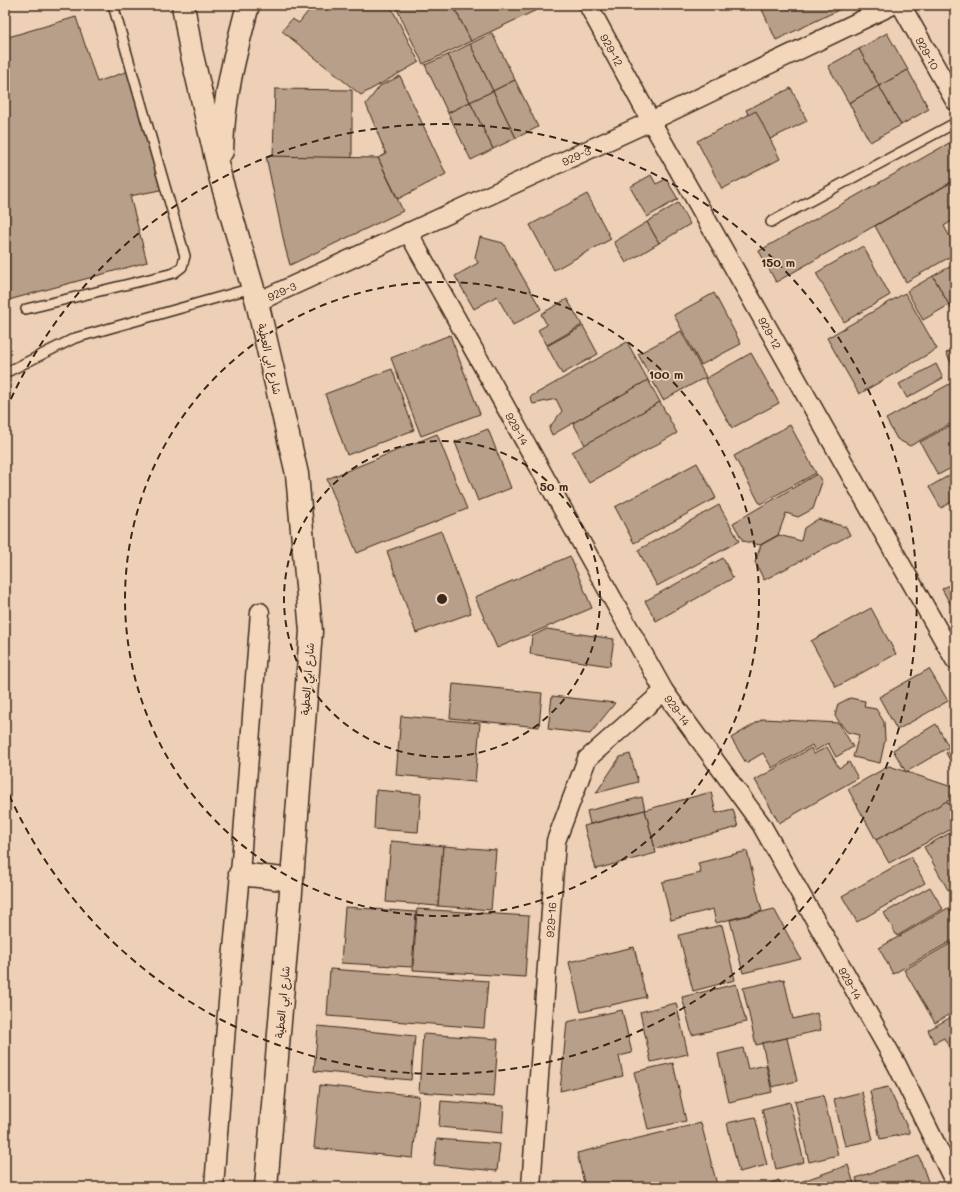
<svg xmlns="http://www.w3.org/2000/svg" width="960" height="1192" viewBox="0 0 960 1192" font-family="Mali,'Playpen Sans Arabic',sans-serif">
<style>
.building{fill:#b89f89;stroke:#3b2a1e}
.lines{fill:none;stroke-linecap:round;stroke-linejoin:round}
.service-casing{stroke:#3b2a1e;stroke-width:12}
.minor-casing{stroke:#3b2a1e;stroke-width:21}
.tertiary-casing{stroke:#3b2a1e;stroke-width:25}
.service{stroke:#f4d7bb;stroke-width:9}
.minor{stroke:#f4d7bb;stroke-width:18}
.tertiary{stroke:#f4d7bb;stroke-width:22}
.ring{fill:none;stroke:#3b2a1e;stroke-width:2;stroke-dasharray:7 5}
.labels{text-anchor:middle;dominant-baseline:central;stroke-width:3.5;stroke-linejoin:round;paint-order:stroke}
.street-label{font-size:11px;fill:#3b2a1e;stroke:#f4d7bb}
.centre{fill:#3b2a1e;stroke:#f4d7bb;stroke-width:2}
.ring-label{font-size:12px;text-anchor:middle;font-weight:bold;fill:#3b2a1e;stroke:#f4d7bb;stroke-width:3.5;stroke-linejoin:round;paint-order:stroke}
</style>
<rect width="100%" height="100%" fill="#edd0b5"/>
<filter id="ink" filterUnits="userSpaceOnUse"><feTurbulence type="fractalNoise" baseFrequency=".025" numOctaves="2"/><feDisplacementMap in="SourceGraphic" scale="8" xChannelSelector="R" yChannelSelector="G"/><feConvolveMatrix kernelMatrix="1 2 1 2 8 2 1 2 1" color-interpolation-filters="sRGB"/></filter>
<g filter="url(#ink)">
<g class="building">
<path d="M313,5H390L419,62L361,95L282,31L292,19L299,23Z"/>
<path d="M395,5H453L471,41L423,64Z"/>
<path d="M453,5H547L471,41Z"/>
<path d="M760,5H849L776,40Z"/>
<path d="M76,17L97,82L131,70L144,132L165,189L130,196L147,262L5,301V38Z"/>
<path d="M492,33L515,80L493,91L470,44Z"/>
<path d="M887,33L908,70L879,86L859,49Z"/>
<path d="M470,44L493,91L470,102L448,55Z"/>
<path d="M859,49L879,86L849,103L828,66Z"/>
<path d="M448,55L470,102L448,113L425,65Z"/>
<path d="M908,70L929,109L901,125L879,86Z"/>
<path d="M400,76L446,174L398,199L378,158L386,154L366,104L380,86Z"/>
<path d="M515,80L538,127L516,138L493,91Z"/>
<path d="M879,86L901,125L870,142L849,103Z"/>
<path d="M791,88L807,121L762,143L746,110Z"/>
<path d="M275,89L352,90V158L273,157Z"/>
<path d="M493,91L516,138L493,149L470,102Z"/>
<path d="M470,102L493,149L471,160L448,113Z"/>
<path d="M756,111L780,159L722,189L697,141Z"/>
<path d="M949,143L955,153V180L776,282L759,251Z"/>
<path d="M266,156L378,158L403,211L290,265L285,247Z"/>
<path d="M651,175L656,184L666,179L678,199L647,217L630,187Z"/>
<path d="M954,181L955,183V219L944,226L955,246V254L906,282L875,226Z"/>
<path d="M587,194L611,239L554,270L530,225Z"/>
<path d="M678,203L690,224L659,243L647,222Z"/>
<path d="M647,222L659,243L626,263L614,242Z"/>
<path d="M480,237L503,243L541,309L513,325L497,296L474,309L455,276L478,263L475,257Z"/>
<path d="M863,246L890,295L844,322L816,273Z"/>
<path d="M955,264V302L949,305L933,276Z"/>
<path d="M933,276L949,305L923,320L907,291Z"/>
<path d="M714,293L741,344L701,365L674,315Z"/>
<path d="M905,293L937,349L859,394L827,338Z"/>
<path d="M567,299L582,325L547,345L538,330L547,325L541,314Z"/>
<path d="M955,302V315L949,305Z"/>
<path d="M583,326L598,354L562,374L547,346Z"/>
<path d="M681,331L706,377L663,400L638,354Z"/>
<path d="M450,335L480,414L421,436L391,358Z"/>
<path d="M627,342L648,380L552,435L549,428L562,411L556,399L533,404L530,397Z"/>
<path d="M955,349V370L946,353Z"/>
<path d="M751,353L779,403L732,428L705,379Z"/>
<path d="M936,364L943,378L907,398L899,384Z"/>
<path d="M392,369L414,430L347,455L325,394Z"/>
<path d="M648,380L660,402L585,445L573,423Z"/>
<path d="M955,381V421L910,446L897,439L886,419Z"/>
<path d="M660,402L677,433L589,483L572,452Z"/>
<path d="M955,423V466L938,475L920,442Z"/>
<path d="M790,425L816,473L760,504L734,456Z"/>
<path d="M488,429L511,488L478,501L455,442Z"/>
<path d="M437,434L467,509L357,553L327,479Z"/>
<path d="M697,463L716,498L634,543L615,507Z"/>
<path d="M955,472V500L941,508L929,487Z"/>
<path d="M817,474L822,482L813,509L798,517L786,513L778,535L760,545L743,541L733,523Z"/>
<path d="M719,505L739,541L657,586L638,550Z"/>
<path d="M818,519L846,527L850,535L764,580L755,562L761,545L779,535L801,541L804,528Z"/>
<path d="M441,531L471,613L416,633L387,551Z"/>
<path d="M570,556L592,608L497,648L475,597Z"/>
<path d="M723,558L733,578L656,621L645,601Z"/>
<path d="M955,582V613L942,589Z"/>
<path d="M871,608L896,654L836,687L811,641Z"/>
<path d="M547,629L614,639L610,666L530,654L532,636Z"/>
<path d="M929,669L948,701L897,730L879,697Z"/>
<path d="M453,684L542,693L539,727L450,718Z"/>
<path d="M552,696L615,703L590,734L548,729Z"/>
<path d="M850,698L865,701L864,707L876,709L884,722L885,740L880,763L853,757L859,735L847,732L835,716L838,704Z"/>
<path d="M401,716L480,723L475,782L396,775Z"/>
<path d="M763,719L839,723L853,747L836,757L828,743L815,751L812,745L772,768L763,753L746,763L731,738Z"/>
<path d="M936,724L949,747L906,772L893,750Z"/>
<path d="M827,747L839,768L849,762L858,778L779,823L755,780L811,748L814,754Z"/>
<path d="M955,747V769L946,753Z"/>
<path d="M630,754L638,782L596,793L620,757Z"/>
<path d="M889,766L955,788V797L876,840L848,789Z"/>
<path d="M376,790L421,794L418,832L374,829Z"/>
<path d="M711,792L716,813L733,809L738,827L655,849L645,810Z"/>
<path d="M642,797L645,810L590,824L587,811Z"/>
<path d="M947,801L955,816V827L889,863L876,840Z"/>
<path d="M645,810L656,853L596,869L584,826Z"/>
<path d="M955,830V886L948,890L924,847Z"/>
<path d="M391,841L443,846L438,906L386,902Z"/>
<path d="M443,846L496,850L491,910L438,906Z"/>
<path d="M747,851L762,911L716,923L713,909L671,920L662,882L701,873L698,863Z"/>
<path d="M911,857L925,883L857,922L842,896Z"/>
<path d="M930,887L943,909L897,936L884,913Z"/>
<path d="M345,907L416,912L412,967L341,963Z"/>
<path d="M948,908L955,920V939L893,974L879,948Z"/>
<path d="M417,909L529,916L525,977L413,970Z"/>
<path d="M774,909L801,959L743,973L730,920Z"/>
<path d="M722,925L735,980L693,991L679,935Z"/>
<path d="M955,941V1011L935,1023L904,970Z"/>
<path d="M634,947L646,997L581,1012L569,962Z"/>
<path d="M330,969L488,981L484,1028L327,1016Z"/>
<path d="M784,979L793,1019L817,1013L821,1030L756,1045L743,988Z"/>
<path d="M736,984L746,1022L692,1035L682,997Z"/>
<path d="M676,1003L688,1054L651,1062L640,1012Z"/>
<path d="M622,1010L632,1053L619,1056L623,1076L560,1091L567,1022Z"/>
<path d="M955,1015V1059L944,1038L934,1043L928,1030Z"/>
<path d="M318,1026L415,1036L411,1080L314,1071Z"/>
<path d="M423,1034L498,1039L494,1097L419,1092Z"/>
<path d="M787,1038L797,1081L772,1087L762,1043Z"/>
<path d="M743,1048L748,1069L766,1065L772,1092L729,1102L718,1054Z"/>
<path d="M673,1063L686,1121L648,1129L634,1072Z"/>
<path d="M320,1085L419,1096L413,1158L314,1148Z"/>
<path d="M888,1087L910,1133L880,1139L870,1091Z"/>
<path d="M862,1092L873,1140L845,1146L834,1099Z"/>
<path d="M823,1095L838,1155L809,1162L795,1101Z"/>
<path d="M441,1101L504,1106L502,1133L439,1127Z"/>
<path d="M790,1102L804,1162L776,1169L762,1109Z"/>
<path d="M755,1117L767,1165L739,1172L727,1123Z"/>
<path d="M701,1123L717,1185L709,1187H585L577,1153Z"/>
<path d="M437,1139L500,1144L497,1171L434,1165Z"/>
<path d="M919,1156L930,1187H859L856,1178Z"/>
<path d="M848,1165L855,1187H786Z"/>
<path d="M779,1180L782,1187H760Z"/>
</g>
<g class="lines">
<defs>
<g id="service">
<path d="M771,222L955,123"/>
<path d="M26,309L174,273L182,267L185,256L113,5"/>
<path d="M5,373L75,338L252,288"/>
</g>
<g id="minor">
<path id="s1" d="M588,5L651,121L955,660"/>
<path id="s2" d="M901,5L955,101"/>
<path id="s3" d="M408,232L664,691L761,824L897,1065L955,1183"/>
<path id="s4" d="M257,302L651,121L893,5"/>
<path d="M214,1187L227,1013L240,874L260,612"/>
<path id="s5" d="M531,1187L556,841L587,759L664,691"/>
</g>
<g id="tertiary">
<path d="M183,5L191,51L221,180L257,302L297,474L311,631L292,880L266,1187"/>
<path d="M222,151C223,99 235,54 248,5"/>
<path d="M240,874L292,880"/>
</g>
</defs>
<use href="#service" class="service-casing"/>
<use href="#minor" class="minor-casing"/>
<use href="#tertiary" class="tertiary-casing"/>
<use href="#service" class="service"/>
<use href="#minor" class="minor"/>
<use href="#tertiary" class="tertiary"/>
</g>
</g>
<g class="ring">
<circle cx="442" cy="599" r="158"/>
<circle cx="442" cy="599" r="317"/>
<path d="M6 410A475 475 0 1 1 6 788"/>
</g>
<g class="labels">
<g class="street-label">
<text stroke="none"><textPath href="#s1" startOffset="51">929-12</textPath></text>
<text stroke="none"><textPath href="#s2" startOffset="55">929-10</textPath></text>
<text stroke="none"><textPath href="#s4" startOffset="351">929-3</textPath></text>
<text stroke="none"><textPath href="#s4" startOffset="27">929-3</textPath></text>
<text stroke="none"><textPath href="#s1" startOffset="375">929-12</textPath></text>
<text transform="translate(270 359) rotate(77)">شارع ابي العطية</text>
<text stroke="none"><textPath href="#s3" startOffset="225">929-14</textPath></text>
<text transform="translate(307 679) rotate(-86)">شارع ابي العطية</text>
<text stroke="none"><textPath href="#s3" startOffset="549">929-14</textPath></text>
<text stroke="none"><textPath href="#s5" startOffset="268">929-16</textPath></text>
<text stroke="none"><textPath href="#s3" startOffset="873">929-14</textPath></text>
<text transform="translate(282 1002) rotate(-85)">شارع ابي العطية</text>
</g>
</g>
<circle cx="442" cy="599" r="6" class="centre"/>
<g class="ring-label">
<text x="778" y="267">150 m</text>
<text x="666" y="379">100 m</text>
<text x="554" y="491">50 m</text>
</g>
<rect width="960" height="1192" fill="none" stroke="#f4d7bb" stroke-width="20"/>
<rect x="10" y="10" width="940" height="1172" fill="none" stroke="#3b2a1e" stroke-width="1.5" filter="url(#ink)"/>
</svg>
